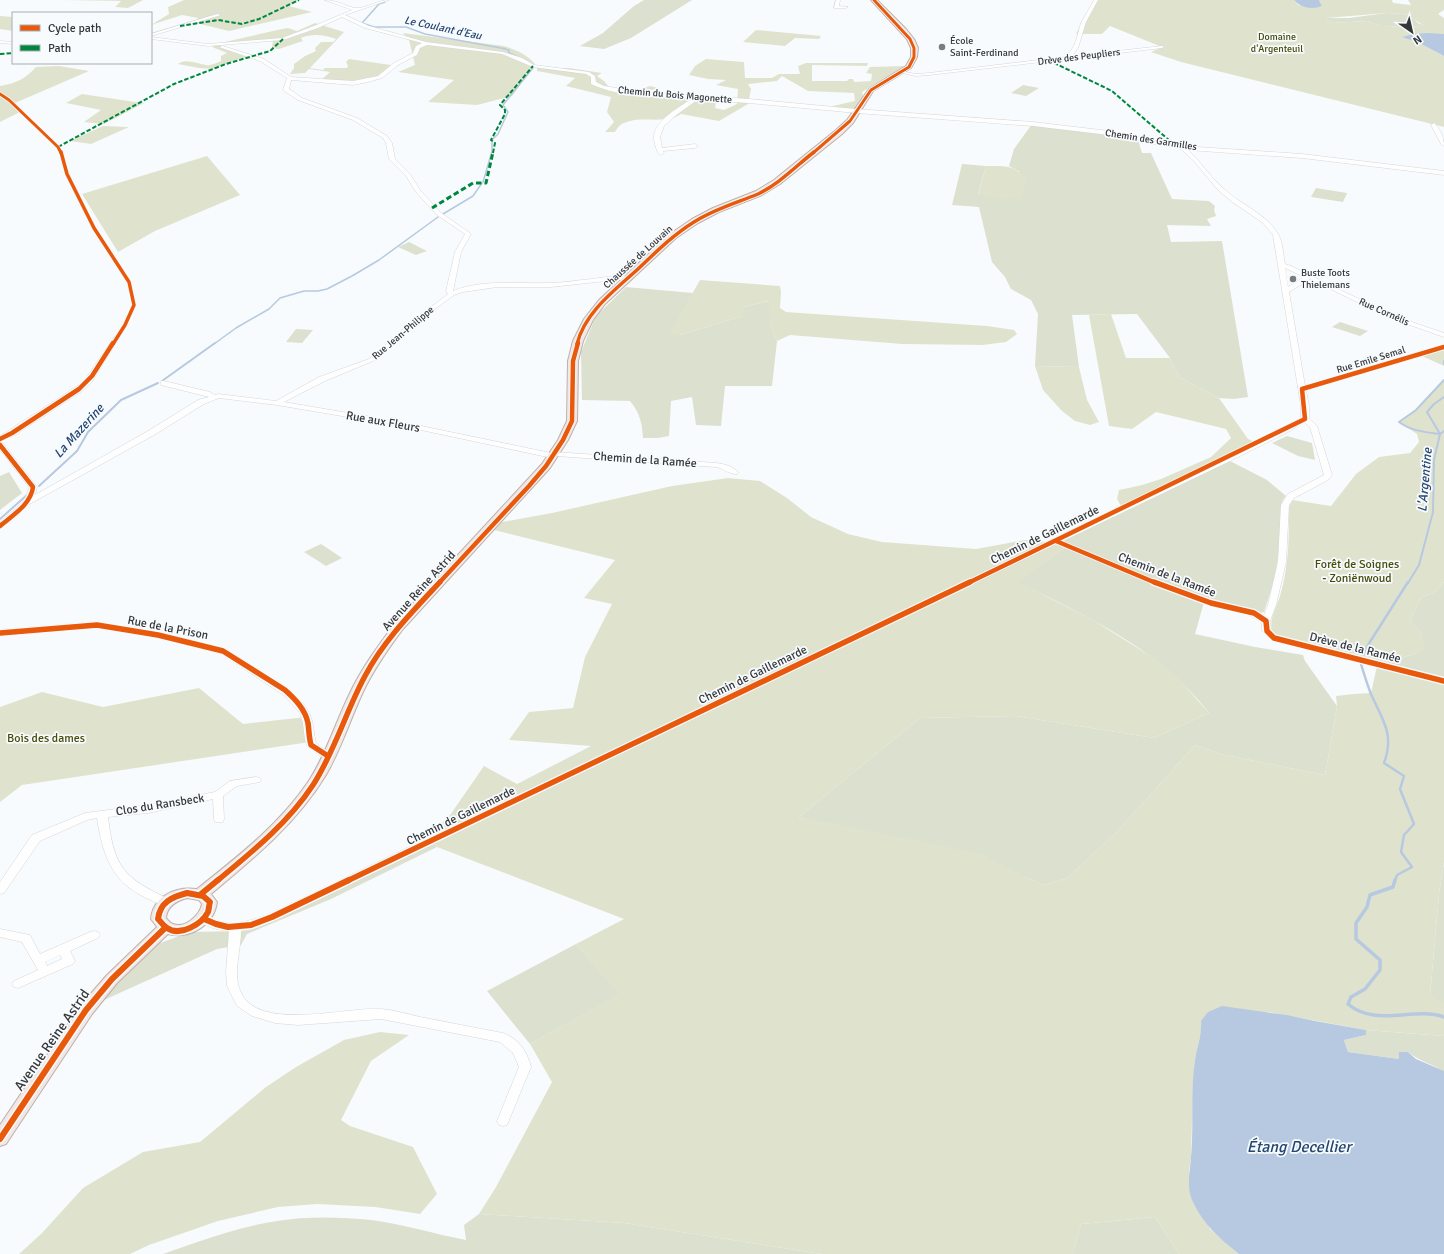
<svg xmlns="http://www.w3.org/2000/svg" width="1444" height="1254" viewBox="0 0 1444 1254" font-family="Signika,sans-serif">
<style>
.green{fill:#dce0cf}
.forest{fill:#dfe3ce;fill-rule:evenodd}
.water{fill:#b7c9e0}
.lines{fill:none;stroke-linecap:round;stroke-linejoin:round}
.stream-far3{stroke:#b7c9e0;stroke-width:1.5}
.stream-far2{stroke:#b7c9e0;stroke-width:2}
.stream-far1{stroke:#b7c9e0;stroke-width:2.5}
.stream{stroke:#b7c9e0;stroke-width:3.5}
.minor-casing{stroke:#d4d6d8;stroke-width:1}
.major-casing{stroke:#bfb0ab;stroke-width:2}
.minor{fill:#fefeff;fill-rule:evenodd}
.major{fill:#f1e7e5;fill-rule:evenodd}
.quiet-far1{stroke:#00873e;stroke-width:2;stroke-dasharray:4.5 2;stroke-linecap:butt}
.quiet{stroke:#00873e;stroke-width:3;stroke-dasharray:5.5 3;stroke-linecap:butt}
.cycleway-far4-casing{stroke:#f7fbfe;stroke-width:4.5}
.cycleway-far3-casing{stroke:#f7fbfe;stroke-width:5}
.cycleway-far2-casing{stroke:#f7fbfe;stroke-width:6}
.cycleway-far1-casing{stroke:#f7fbfe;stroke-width:8}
.cycleway-casing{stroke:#f7fbfe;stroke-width:9}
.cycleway-far4{stroke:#e8590c;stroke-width:3}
.cycleway-far3{stroke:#e8590c;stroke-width:3.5}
.cycleway-far2{stroke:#e8590c;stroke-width:4.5}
.cycleway-far1{stroke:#e8590c;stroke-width:5.5}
.cycleway{stroke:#e8590c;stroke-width:6}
.poi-dot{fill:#797c7e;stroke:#f7fbfe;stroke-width:1.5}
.labels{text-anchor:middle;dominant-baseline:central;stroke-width:3.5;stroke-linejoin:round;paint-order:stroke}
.far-park-label{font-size:10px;fill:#484b08;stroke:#f7fbfe}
.far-poi-label{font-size:10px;fill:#353739;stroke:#f7fbfe;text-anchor:start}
.far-street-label{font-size:10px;fill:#353739;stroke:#f7fbfe}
.far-water-label{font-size:11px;font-style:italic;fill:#254671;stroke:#f7fbfe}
.street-label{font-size:12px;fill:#353739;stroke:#f7fbfe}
.park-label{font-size:12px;fill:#484b08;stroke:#f7fbfe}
.water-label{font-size:13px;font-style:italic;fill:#254671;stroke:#f7fbfe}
.near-street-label{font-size:14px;fill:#353739;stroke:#f7fbfe}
.near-water-label{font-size:16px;font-style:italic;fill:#254671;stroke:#f7fbfe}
</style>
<rect width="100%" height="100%" fill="#f8fbfd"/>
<g class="green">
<path d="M644,0H692L631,38L604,49L580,46L603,33L634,6Z"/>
<path d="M1387,13L1414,15L1413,18L1418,23L1427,27L1380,26L1367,21L1332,23L1326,18H1349Z"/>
<path d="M1023,85L1039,88L1026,96L1011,93Z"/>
<path d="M1032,124L1081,130L1138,140L1142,153H1151L1172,199L1209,201L1215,206L1214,210L1216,216L1207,219L1211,226L1167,225L1171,242L1222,241L1248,397L1234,399L1219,398L1179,377L1170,358L1137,314L1072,315L1079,367L1035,366L1038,314L1031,300L1011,289L1005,277L992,262L979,207L952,205L962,164L986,166L978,194L1020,172L1009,166L1014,149Z"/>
<path d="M1316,188L1347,193L1343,202L1311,197Z"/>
<path d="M409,242L427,251L416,255L398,247Z"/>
<path d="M626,287L693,293L670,335H680L743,316V307L770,301V324L777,341L772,386H725L721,426L696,425L692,397L671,401L669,436L658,438H643C642,423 640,413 630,401L582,400L581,352L596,316Z"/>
<path d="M1340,322L1368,331L1360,336L1332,327Z"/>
<path d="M296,329L313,330L302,343L286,342Z"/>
<path d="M1287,436L1312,443L1315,460L1298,456L1272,443Z"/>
<path d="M1230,461L1267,480L1286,496C1278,504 1281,517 1280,528C1280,558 1274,584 1264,612L1260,613L1199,598L1061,542Z"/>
<path d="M9,472L22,493L0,510V476Z"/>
<path d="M321,544L342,558L326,566L304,552Z"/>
<path d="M1066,547L1204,602L1195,634L1255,647L1303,655L1305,661L1337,706L1325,775L1221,754L1195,745L1116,833L1067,878L1044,885L1026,877L799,817L920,718L1016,716L1154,738L1209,713C1161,650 1087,616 1017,582Z"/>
<path d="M1444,582V678L1384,662L1415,654L1423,649L1421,633L1410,621L1421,598L1436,591Z"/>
<path d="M434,843L437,847L331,899L247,934L241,945L217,949L104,1000L111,988L155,945L190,932L244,931L255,928Z"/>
<path d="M1444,862V1017L1430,996L1439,894Z"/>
<path d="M576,944L620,994L530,1044L487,991Z"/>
<path d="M1366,1030L1444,1036V1072C1433,1064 1419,1061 1408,1052L1399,1059L1348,1052L1344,1040L1366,1035Z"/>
<path d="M479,1214L624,1223L821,1254H163C200,1241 237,1227 277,1221C307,1216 341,1217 371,1220C403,1224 434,1234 466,1240L464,1225Z"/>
<path d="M1155,1217L1179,1254H1073L1081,1224Z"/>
</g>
<g class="forest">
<path d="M63,0H143L128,8L115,7L121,1Z"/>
<path d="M184,0H299L289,6L312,12L229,31L196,23L198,18L182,15L151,25L169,14L168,7Z"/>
<path d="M1094,0H1294L1298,5L1318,7L1322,6L1319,0H1392L1393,3L1411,5L1408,0H1444V10L1438,14L1444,18V34H1414L1403,37L1419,43L1444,56V127L1181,62L1151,52L1162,47L1110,26L1102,34H1076ZM1387,13L1414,15L1412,18L1426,27L1380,26L1367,21L1332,23L1326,18Z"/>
<path d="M0,16L13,17V31L0,29Z"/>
<path d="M315,23L344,32L310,68L323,70L325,68H347L348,66L346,62L349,59L391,65L378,76L362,81L321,80L330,72L309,69L305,73L290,74L294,68V64L305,56L316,51L315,48L321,42H333L336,39C323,35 314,33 301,38L303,41L279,49L272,48L273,40L222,44L220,46L251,55L212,69L199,68L178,64C186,58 197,64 206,65C211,66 216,63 221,61V56L227,53L212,47L216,44L282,29L288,28L297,31Z"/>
<path d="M756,30L821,36L819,39L795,38L785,46L743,42Z"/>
<path d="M403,33L504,46C516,50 526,54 535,64L512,96L477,105L428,102L454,80L398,72L415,65L409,40Z"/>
<path d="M706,59L744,62L745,78H772L779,74H800L798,66L806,63H868L867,66L812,65V81H847L849,79H853L854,82L871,81L872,74L866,73L870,67L905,66L862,92L864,100L861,111H831L833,106L855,101L854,93L808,91L782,76L777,81L748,84L751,89L748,104L719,121L681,114C665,125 642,115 624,123C620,124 617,129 615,132H605L614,122L607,112L611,97L566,86L575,78L537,71V68H569L602,73L597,76L604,81L609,87L635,91L650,86L658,88L646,92L716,101L715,108L724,110L737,104L738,89L716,85L726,80L708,79L689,75L695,66Z"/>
<path d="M59,66L89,71L15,103L20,112L0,122V86C17,83 25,79 36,67Z"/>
<path d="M82,94L135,102L144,103L104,124L84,122L101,110L66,103Z"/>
<path d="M103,126L129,127L91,144L70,141Z"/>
<path d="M207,156L240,195L155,231L118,252L82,194Z"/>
<path d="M986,166C1006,166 1012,164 1027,179L1022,197L1003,199L978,195Z"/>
<path d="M700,280L780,286L781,292L780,308L786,312L987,326L1014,330L1017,334L1006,342L983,345L902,344L790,335L777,341L770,324L769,301L743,307V316L680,335H669Z"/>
<path d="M1111,314L1126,358H1170L1179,377L1219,398L1248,439L1255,442L1121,506L1117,499L1119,490L1142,485L1161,479L1211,457L1231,438L1226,429L1156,412L1132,429L1109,426L1089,315Z"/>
<path d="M1444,349V366L1422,356Z"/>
<path d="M1035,366L1079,367L1087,400L1099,422L1090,425L1075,421L1062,411L1043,390Z"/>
<path d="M1444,380V582L1436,591L1421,598L1410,621L1421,633L1424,649L1415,654L1384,662L1274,634C1266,625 1277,606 1280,596C1289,566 1289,538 1289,507L1292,500L1331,506L1356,474L1379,457L1410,453L1419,442L1417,434L1399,422L1416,410L1426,398L1442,383Z"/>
<path d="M728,478L760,481L787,498L811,517L848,534L882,542L976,549L1024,540L1043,542L1066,547L1018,582L1093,620L1160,662L1177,677L1209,713L1154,738L1016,716L920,718L799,817L981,854L1026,877L1044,885L1067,878L1116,833L1195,745L1221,754L1325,775L1337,706L1336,696L1353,694L1371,693L1377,666L1444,685V862L1439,894L1430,996L1444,1003V1036L1366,1030L1268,1012L1201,1021V1032L1195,1060L1193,1081L1191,1158L1189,1171L1210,1229L1239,1254H1179L1155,1217L1081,1224L1073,1254H821L624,1223L479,1214L496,1187L552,1082L530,1044L619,994L576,944L624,919L437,847L428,833L448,818L484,766L517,784L591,746L509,740L529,712L573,708L585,657L612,604L584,598L615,560L494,530L502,522L552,513L672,486Z"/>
<path d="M199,688L243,724L306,717L310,742L22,785L0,802V707L42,692L103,707Z"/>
<path d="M380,1032L409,1035L371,1061L341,1120L350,1126L413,1147L437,1194L420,1214L375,1207L317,1204L278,1207L218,1221L149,1245L130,1254H19L42,1233L83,1188L143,1152L200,1142L266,1087L296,1067L344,1040Z"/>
</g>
<g class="water">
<path d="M1294,0H1319L1322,6C1313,10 1300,8 1294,0Z"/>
<path d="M1428,33L1444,34V56L1419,43L1402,37L1413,34Z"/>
<path d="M1222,1006L1287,1015L1315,1021L1366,1030V1035L1344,1040L1348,1052L1399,1059V1052H1408L1416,1059L1444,1071V1254H1239C1220,1239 1203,1224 1193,1202C1186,1189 1190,1171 1191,1157C1194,1125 1190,1092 1195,1060C1197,1047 1202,1035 1201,1021L1208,1012Z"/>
</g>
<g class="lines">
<g class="stream-far3">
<path d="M385,2L379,4L362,23L374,27H406L425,34L506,49"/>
<path d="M507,50H509V53L518,57"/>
<path d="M493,139L498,134L508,112L503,105L533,68"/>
<path d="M483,182L492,151V142"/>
<path d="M443,214L473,196L482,183"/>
<path d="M214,344L236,328L269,309L280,298L304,291H318L327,289L352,276L379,260L438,217"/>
</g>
<g class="stream-far2">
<path d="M1444,361V364"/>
<path d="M1444,380L1416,410L1399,422C1411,431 1425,432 1440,434L1444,431"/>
<path d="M162,381L215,343"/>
<path d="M39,486L77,451L88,432L121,400L158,383"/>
<path d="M0,519L27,495"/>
<path d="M1408,583L1419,565L1433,512L1434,460L1440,434L1427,412L1434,404L1444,397"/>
</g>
<g class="stream-far1">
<path d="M1364,654L1368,645L1408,582"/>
<path d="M1361,664C1364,674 1367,684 1371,694C1382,719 1395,734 1384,763L1404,776L1400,789L1414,824L1404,835L1401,852L1412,867L1397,875L1395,881"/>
</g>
<path class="stream" d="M1395,880L1393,887L1370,895L1367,907L1356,923V939L1380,960V970L1365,989L1351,997L1348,1004C1376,1028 1416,1006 1444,1017"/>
<defs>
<g id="minor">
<path d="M325,0C336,0 345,6 355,8C365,9 378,0 389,0L345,15L369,26L426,42L503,52L522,58L534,65L589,72L595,76L596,82L604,86L642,92L749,99L856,109L1033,122L1109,131L1183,146L1302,154L1444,171V175L1302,158L1188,150C1201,162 1211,178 1224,189C1240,204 1268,215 1278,234C1283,242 1283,255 1285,264L1291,266L1394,316L1444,333V337L1390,318L1310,279L1289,292L1305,386L1444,345V349L1306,390L1309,406V418L1317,426L1332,475L1328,480L1294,498L1289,505L1286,562L1276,605L1270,621L1271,630L1277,636L1444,678V684L1271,640L1262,631V622L1247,614L1202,603L1176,594L1056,544L299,909L265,924L241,931C241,953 230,980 245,999C269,1029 347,1007 381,1009C394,1010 407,1014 420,1017C447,1022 475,1028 503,1033C519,1039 527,1051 531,1067L507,1125L503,1126L499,1125L497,1121L519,1067L513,1053L500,1042L381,1019L298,1025L275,1023L252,1016L237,1006L227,986L226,972L229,931C220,930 203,927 198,919L200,916L204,915C209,916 214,919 219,921C236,926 253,920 269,914L1224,457L1301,418V406L1273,235L1263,223L1231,201L1218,190L1194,161L1181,149L1109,135L1033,126L857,113L749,103L697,100L675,116L664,126L660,137L662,148L695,144L698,146L695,148L663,151L664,153L661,155L658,153C656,148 654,143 654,138C654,120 679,108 691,99C658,97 621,98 591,84V77L586,74L533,67L502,54L427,45L420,48L417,55L398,65L382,78L368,82L353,85L291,80L289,89L302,98L357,118L387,136L392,143L395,159L410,174L420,190L441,213L470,233L471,234L461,252L453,291C483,279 518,284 550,283C564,283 578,280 592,279C602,278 624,273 631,278L628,280H615L551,287H497L463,292L454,295L428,314L373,361L325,381L284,402L407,423L551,453L554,452L716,463C725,464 732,466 738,472L737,474C730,475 723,468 716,467L556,456L552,458L407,427L277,405L219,398L204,404L154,435L28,505L12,520L0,528V522C11,512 27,503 29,487L0,450V443H3L37,487L35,495L148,431L198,400L209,397L161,385V381H164L210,392L215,395L218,394L276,401L319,377L369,359L408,325L448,294L446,291L455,252L465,234L437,215L416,192L406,176L389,159L386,143L383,138L353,120L298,100L283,90L287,78L260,61L219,47L223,46L264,59L291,77L353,81L378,76L394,63L413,53L416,46L422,43L365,28L342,17L318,28L283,40L208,46L151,39V37L208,44L282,38L314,26L352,10ZM1285,268L1287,269L1304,277L1288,287ZM1304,422L1310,427L1324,475L1288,494L1281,505L1278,562L1268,605L1264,615C1244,604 1220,604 1199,597C1153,581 1108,560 1063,541L1230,461L1290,431Z"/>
<path d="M836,0H840L839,6L848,7L846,8H834Z"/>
<path d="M1094,0H1098L1086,22L1078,48L1072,56L1162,46L1164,47L1162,48L929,75L916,76L898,72L900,71L916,74L929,73L1064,57C1076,50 1077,35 1081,23C1085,15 1090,8 1094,0Z"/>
<path d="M217,14L221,15L151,36V34Z"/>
<path d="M0,41L13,42V44L0,43Z"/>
<path d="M1434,123C1440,128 1444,138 1444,146L1441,144L1431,125Z"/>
<path d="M116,336L119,338L91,383L82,391L15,435L0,441V436L76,387L85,380L114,337Z"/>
<path d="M97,622L158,632L226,649L288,688C298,697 309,708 312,721C314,728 314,736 316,743L333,756L332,758H324L308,747L305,740L303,723L300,713L285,696L220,653L158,638L97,628L0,636V630Z"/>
<path d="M256,777L260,778L261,780L260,782L237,786L223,796L224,819L223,822H215L214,819L213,799L148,813L108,817C114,868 124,878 169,899L171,902L169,905L165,906L161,905C151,900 140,896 131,889C108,873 101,845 97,818L87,820L40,841L4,893L0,894V882L32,835L85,813L148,805L215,792L230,781Z"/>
<path d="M0,929L30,935L40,954L90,932L94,931L98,932L100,935L98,938L70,951L75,961L73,964L18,988L14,987L12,984L14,981L38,970L22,942L0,937ZM60,955L62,959L47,966L45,962Z"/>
</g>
<path id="major" d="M871,0H877L906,29L914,39L918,48L917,57L911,68L873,91L853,123L842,134L780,184L762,195L719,212L698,223L676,238L605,304L593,320L583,341L578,361L577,421L568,440L550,468L403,629C388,649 374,669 363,692C350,720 341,749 326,775C297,823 253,859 211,894L217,902C214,926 190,939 168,934L117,983L92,1014L6,1144L0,1146V1125L80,1006L107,975L157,927L151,919C153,896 176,886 197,889C237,857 279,825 308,782C326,755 335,724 349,695C361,669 378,646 395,623L542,464L558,440L567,421L568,361L573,341L584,319L599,300L670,234L692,219L713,208L756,191L774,180L836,130L847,120L869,89L906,66L911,57V48L907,39ZM187,898L199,900L202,904C200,915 185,929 173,924C170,923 168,920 166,918C167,906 176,901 187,898Z"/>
</defs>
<use href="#minor" class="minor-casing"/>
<use href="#major" class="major-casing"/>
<use href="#minor" class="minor"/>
<use href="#major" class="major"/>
<g class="quiet-far1">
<path d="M180,26L218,20L242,24L259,19L299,0"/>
<path d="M0,54L13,53"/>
<path d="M1048,60L1112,91L1177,147"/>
<path d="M58,147L174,84L226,64L270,51L283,39"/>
<path d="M493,153L495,143L491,140L505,114V110L500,105L533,66"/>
</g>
<path class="quiet" d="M432,208L473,183H486L493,152"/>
<defs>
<g id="cycleway-far4">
<path d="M0,94L9,100L58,147L61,153"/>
<path d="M813,153L850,121L871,90L909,67L914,57V48L910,39L874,0"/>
</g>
<g id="cycleway-far3">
<path d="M61,152L67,174L94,228L129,282L134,305L125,325L113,344"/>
<path d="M577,344C585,312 615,290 638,269C656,252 673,235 694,222C714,209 736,203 758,194C779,184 796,166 814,152"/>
</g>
<g id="cycleway-far2">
<path d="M0,439L12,433L79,389L92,376L113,343"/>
<path d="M0,445L33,487C31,504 13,515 0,526"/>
<path d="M1056,541L1156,583"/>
<path d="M439,583L529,486L546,466L563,440L572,421L573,361L578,343"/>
<path d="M968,583L1305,419L1302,389L1444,347"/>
</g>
<g id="cycleway-far1">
<path d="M1154,582L1211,603L1254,613L1266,621L1267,631L1274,638L1444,681"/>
<path d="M0,633L97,625L158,635L223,651L285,690C295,699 305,709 308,723C309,730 309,738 311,745L328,756"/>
<path d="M217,881C252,852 288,823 313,785C335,751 346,711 365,676C384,640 413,611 440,582"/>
<path d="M347,881L970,582"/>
</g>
<g id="cycleway">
<path d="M187,893L203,896L210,902C209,905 209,909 208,912C202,924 180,937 167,928C164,926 161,922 158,919C160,902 172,897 187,893Z"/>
<path d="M201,894L218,880"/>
<path d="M204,919L216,924L228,927L251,925L272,917L349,880"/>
<path d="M0,1139L86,1010L112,979L165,928"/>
</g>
</defs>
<use href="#cycleway-far4" class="cycleway-far4-casing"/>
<use href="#cycleway-far3" class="cycleway-far3-casing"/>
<use href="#cycleway-far2" class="cycleway-far2-casing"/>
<use href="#cycleway-far1" class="cycleway-far1-casing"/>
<use href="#cycleway" class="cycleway-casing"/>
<use href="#cycleway-far4" class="cycleway-far4"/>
<use href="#cycleway-far3" class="cycleway-far3"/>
<use href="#cycleway-far2" class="cycleway-far2"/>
<use href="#cycleway-far1" class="cycleway-far1"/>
<use href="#cycleway" class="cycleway"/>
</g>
<g class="poi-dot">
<circle cx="942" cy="47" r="4"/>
<circle cx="1293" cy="279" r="4"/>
</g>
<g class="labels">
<g class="far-park-label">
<text x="1277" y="37">Domaine<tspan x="1277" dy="12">d'Argenteuil</tspan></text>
</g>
<g class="far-poi-label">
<text x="950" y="41">École<tspan x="950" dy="12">Saint-Ferdinand</tspan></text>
<text x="1301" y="273">Buste Toots<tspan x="1301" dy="12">Thielemans</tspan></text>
</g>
<g class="far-street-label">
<text transform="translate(1079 57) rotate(-7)">Drève des Peupliers</text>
<text transform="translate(675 95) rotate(5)">Chemin du Bois Magonette</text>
<text transform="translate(1151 140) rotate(9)">Chemin des Garmilles</text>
<text transform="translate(638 257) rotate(-42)">Chaussée de Louvain</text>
<text transform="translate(1384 312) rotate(24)">Rue Cornélis</text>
<text transform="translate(403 333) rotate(-40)">Rue Jean-Philippe</text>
<text transform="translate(1371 360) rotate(-17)">Rue Emile Semal</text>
</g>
<g class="far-water-label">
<text transform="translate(443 28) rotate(12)">Le Coulant d'Eau</text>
</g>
<g class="street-label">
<text transform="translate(383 422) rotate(10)">Rue aux Fleurs</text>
<text transform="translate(645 460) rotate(4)">Chemin de la Ramée</text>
<text transform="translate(1045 535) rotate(-26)">Chemin de Gaillemarde</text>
<text transform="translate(1167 575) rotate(21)">Chemin de la Ramée</text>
<text transform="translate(419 591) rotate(-48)">Avenue Reine Astrid</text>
<text transform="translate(168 628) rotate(11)">Rue de la Prison</text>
<text transform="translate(1355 648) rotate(14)">Drève de la Ramée</text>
<text transform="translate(753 675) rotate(-26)">Chemin de Gaillemarde</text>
<text transform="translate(160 805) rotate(-9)">Clos du Ransbeck</text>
<text transform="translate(461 816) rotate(-26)">Chemin de Gaillemarde</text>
</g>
<g class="park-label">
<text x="1357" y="564">Forêt de Soignes<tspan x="1357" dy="14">- Zoniënwoud</tspan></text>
<text x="46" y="738">Bois des dames</text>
</g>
<g class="water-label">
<text transform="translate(79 431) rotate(-48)">La Mazerine</text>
<text transform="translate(1425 480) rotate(-85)">L'Argentine</text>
</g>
<g class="near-street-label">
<text transform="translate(52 1040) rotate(-55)">Avenue Reine Astrid</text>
</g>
<g class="near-water-label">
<text x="1299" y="1147">Étang Decellier</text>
</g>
</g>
<rect x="12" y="12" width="140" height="52" fill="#f7fbfe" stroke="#a9adaf"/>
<rect x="20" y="25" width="20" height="6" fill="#e8590c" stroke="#a9adaf"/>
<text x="48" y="32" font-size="12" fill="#353739">Cycle path</text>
<rect x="20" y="45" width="20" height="6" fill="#00873e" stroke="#a9adaf"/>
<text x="48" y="52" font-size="12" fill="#353739">Path</text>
<g transform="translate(1412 32) rotate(146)" stroke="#f7fbfe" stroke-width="3" paint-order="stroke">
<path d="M0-3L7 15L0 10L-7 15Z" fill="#353739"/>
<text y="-6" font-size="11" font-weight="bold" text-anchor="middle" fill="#353739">N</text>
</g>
</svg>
